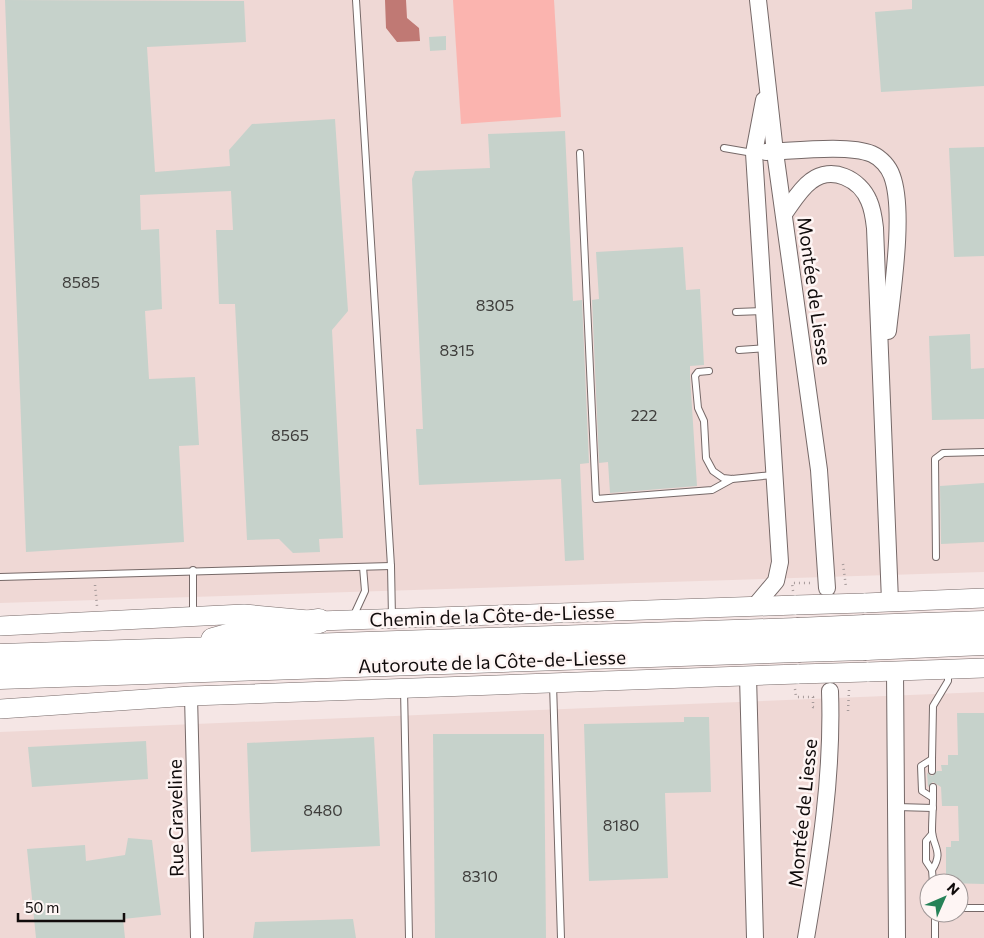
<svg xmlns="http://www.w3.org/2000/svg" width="984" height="938" viewBox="0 0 984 938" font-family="Commissioner,sans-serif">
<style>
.built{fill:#efd8d5;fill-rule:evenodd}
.green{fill:#fbb4af}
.water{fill:#c07974}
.building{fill:#c6d2cb}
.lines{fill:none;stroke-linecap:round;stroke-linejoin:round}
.tertiary-tunnel{stroke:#d3c5c4;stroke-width:16;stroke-dasharray:16 8;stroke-linecap:butt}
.service-casing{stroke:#766968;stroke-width:8}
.minor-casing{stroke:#766968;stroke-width:14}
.tertiary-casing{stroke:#766968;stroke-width:18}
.secondary-casing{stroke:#766968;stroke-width:20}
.motorway-casing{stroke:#766968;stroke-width:25}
.path{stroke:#a79b9b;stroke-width:2.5;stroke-dasharray:1 4;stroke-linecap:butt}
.service{stroke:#fff;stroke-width:6}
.minor{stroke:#fff;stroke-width:12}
.tertiary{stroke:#fff;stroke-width:16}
.secondary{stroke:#fff;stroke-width:19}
.motorway{stroke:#fff;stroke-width:24}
.secondary-bridge-casing{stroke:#766968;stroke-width:20;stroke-linecap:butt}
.motorway-bridge-casing{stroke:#766968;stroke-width:25;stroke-linecap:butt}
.secondary-bridge{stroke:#fff;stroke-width:19}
.motorway-bridge{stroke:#fff;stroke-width:24}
.labels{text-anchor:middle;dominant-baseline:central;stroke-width:5;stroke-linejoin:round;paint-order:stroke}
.number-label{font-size:16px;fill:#3e3d3b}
.street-label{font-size:19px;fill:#100b0b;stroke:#fef5f4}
</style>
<rect width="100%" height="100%" fill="#f5e6e5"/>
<g class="built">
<path d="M0,0H984V572L0,603Z"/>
<path d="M984,692V938H0V732ZM929,883H959V913H929Z"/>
</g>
<path class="green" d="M453,0H554L561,117L461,124Z"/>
<path class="water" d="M385,0H406L407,18L419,28L420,41L397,42L386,28Z"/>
<g class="building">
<path d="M5,0L244,1L246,42L147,47L155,172L230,166L229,150L252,124L335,119L348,311L332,330L343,538L319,539L320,552L293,553L279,539L247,540L235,304H219L216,230H233L231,191L140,195L141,230L159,229L162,309L145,311L149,379L195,377L199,445L179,446L184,542L26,552Z"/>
<path d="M912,0H984V86L881,92L875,12L912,9Z"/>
<path d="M446,36V50L430,51L429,37Z"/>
<path d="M565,131L573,301L582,300L589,463L580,464L584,560L565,561L561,479L419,485L416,429H423L412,179L415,171L490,168L488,134Z"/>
<path d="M984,147V256L954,257L949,148Z"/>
<path d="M683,247L686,290L700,289L704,365L690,366V376L697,486L610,493L608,462L599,463L592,300L599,299L596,252Z"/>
<path d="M970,334L971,369L984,368V419L932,420L929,336Z"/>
<path d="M984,483V542L941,544L940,486Z"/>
<path d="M957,713H984V884L946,883V847H951V841H959L958,806H942L941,787L933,782L928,787L927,773L932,776L937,771H942L941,765H948V755H958Z"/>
<path d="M684,717H709L711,792L665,793L668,878L589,881L584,724L684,722Z"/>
<path d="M433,734H544L546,938H435Z"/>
<path d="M374,737L380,846L251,852L247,743Z"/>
<path d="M146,741L148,779L32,787L28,747Z"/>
<path d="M128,838L152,840L161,915L123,919L125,938H36L27,849L85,845L86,861L125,855Z"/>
<path d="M353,919L356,938H253L255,922Z"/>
</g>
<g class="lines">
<path class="tertiary-tunnel" d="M827,593L830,691"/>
<defs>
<g id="service">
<path d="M356,0L391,566L392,618"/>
<path d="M724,148L753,153"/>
<path d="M580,153L596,499L712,490L732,479"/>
<path d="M736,312L763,311"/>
<path d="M739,350L766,348"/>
<path d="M709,371L698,372L695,376L698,408L704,421L706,458L713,471L723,478L732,479L773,475"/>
<path d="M936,557L935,459L943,453L984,452"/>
<path d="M193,570V614"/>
<path d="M0,577L391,566"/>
<path d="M353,617L365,591L363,567"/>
<path d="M553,684L561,938"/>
<path d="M404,689L409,938"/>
<path d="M932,759V771"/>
<path d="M933,787V798L922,791L921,766L932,759L933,706L948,681V670"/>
<path d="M897,807L933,808"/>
<path d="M932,834L926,841V861L932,870L933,883"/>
<path d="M932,870C944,852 933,847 932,831C932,820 933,809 933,798"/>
<path d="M959,908H984"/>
<path d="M935,913V938"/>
</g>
<path id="minor" d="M191,696L197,938"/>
<g id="tertiary">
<path d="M758,0L775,152L819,470L827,588"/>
<path d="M766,152C793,151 849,144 872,154C881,158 889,167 892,176C905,211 892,293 888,331"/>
<path d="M784,214C792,203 800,189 811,181C832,165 860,179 869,201C873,210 874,219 875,228L890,601"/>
<path d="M755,606L776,581L780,562L754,153L764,100"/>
<path d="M895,671L897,938"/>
<path d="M748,676L755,938"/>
<path d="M806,938C820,856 833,775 830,691"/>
</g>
<g id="secondary">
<path d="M864,603L984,598"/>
<path d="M0,626L244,614L319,621L796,605"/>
<path d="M867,672L984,668"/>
<path d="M0,709L191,696L799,674"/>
</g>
<g id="motorway">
<path d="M865,627L984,623"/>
<path d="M213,640L245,631L319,621"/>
<path d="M866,648L984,643"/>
<path d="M0,656L797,630"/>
<path d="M0,677L798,650"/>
</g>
</defs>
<use href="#service" class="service-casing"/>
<use href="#minor" class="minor-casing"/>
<use href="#tertiary" class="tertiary-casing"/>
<use href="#secondary" class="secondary-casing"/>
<use href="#motorway" class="motorway-casing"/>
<g class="path">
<path d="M843,564L846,587"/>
<path d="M95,585L97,606"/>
<path d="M793,591L792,583H811"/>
<path d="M795,689L796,697H813V707L817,708"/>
<path d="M848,711L849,690"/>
</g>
<use href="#service" class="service"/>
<use href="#minor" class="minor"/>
<use href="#tertiary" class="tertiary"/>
<use href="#secondary" class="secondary"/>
<use href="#motorway" class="motorway"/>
<defs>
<g id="secondary-bridge">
<path d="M796,605L864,603"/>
<path d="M799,674L867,672"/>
</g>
<g id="motorway-bridge">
<path d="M797,630L865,627"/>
<path d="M798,650L866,648"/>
</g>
</defs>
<use href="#secondary-bridge" class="secondary-bridge-casing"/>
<use href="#motorway-bridge" class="motorway-bridge-casing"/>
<use href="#secondary-bridge" class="secondary-bridge"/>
<use href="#motorway-bridge" class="motorway-bridge"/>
</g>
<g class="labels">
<g class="number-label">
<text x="81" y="281">8585</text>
<text x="495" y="304">8305</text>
<text x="457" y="349">8315</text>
<text x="644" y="414">222</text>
<text x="290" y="434">8565</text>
<text x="323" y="809">8480</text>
<text x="621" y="824">8180</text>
<text x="480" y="875">8310</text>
</g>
<g class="street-label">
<text transform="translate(815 291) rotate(82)">Montée de Liesse</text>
<text transform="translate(492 615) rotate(-2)">Chemin de la Côte-de-Liesse</text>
<text transform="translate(492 661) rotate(-2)">Autoroute de la Côte-de-Liesse</text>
<text transform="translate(802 813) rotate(-84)">Montée de Liesse</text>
<text transform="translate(175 818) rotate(-91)">Rue Graveline</text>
</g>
</g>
<g transform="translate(944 898) rotate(45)"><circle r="24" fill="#fef5f4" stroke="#9f9797"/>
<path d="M0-4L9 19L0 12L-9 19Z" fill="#268258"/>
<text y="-8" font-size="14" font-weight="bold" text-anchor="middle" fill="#100b0b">N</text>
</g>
<path d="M18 913v8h106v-8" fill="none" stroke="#100b0b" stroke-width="2.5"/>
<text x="25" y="913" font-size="15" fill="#100b0b" stroke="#fef5f4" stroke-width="4" paint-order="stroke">50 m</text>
</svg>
